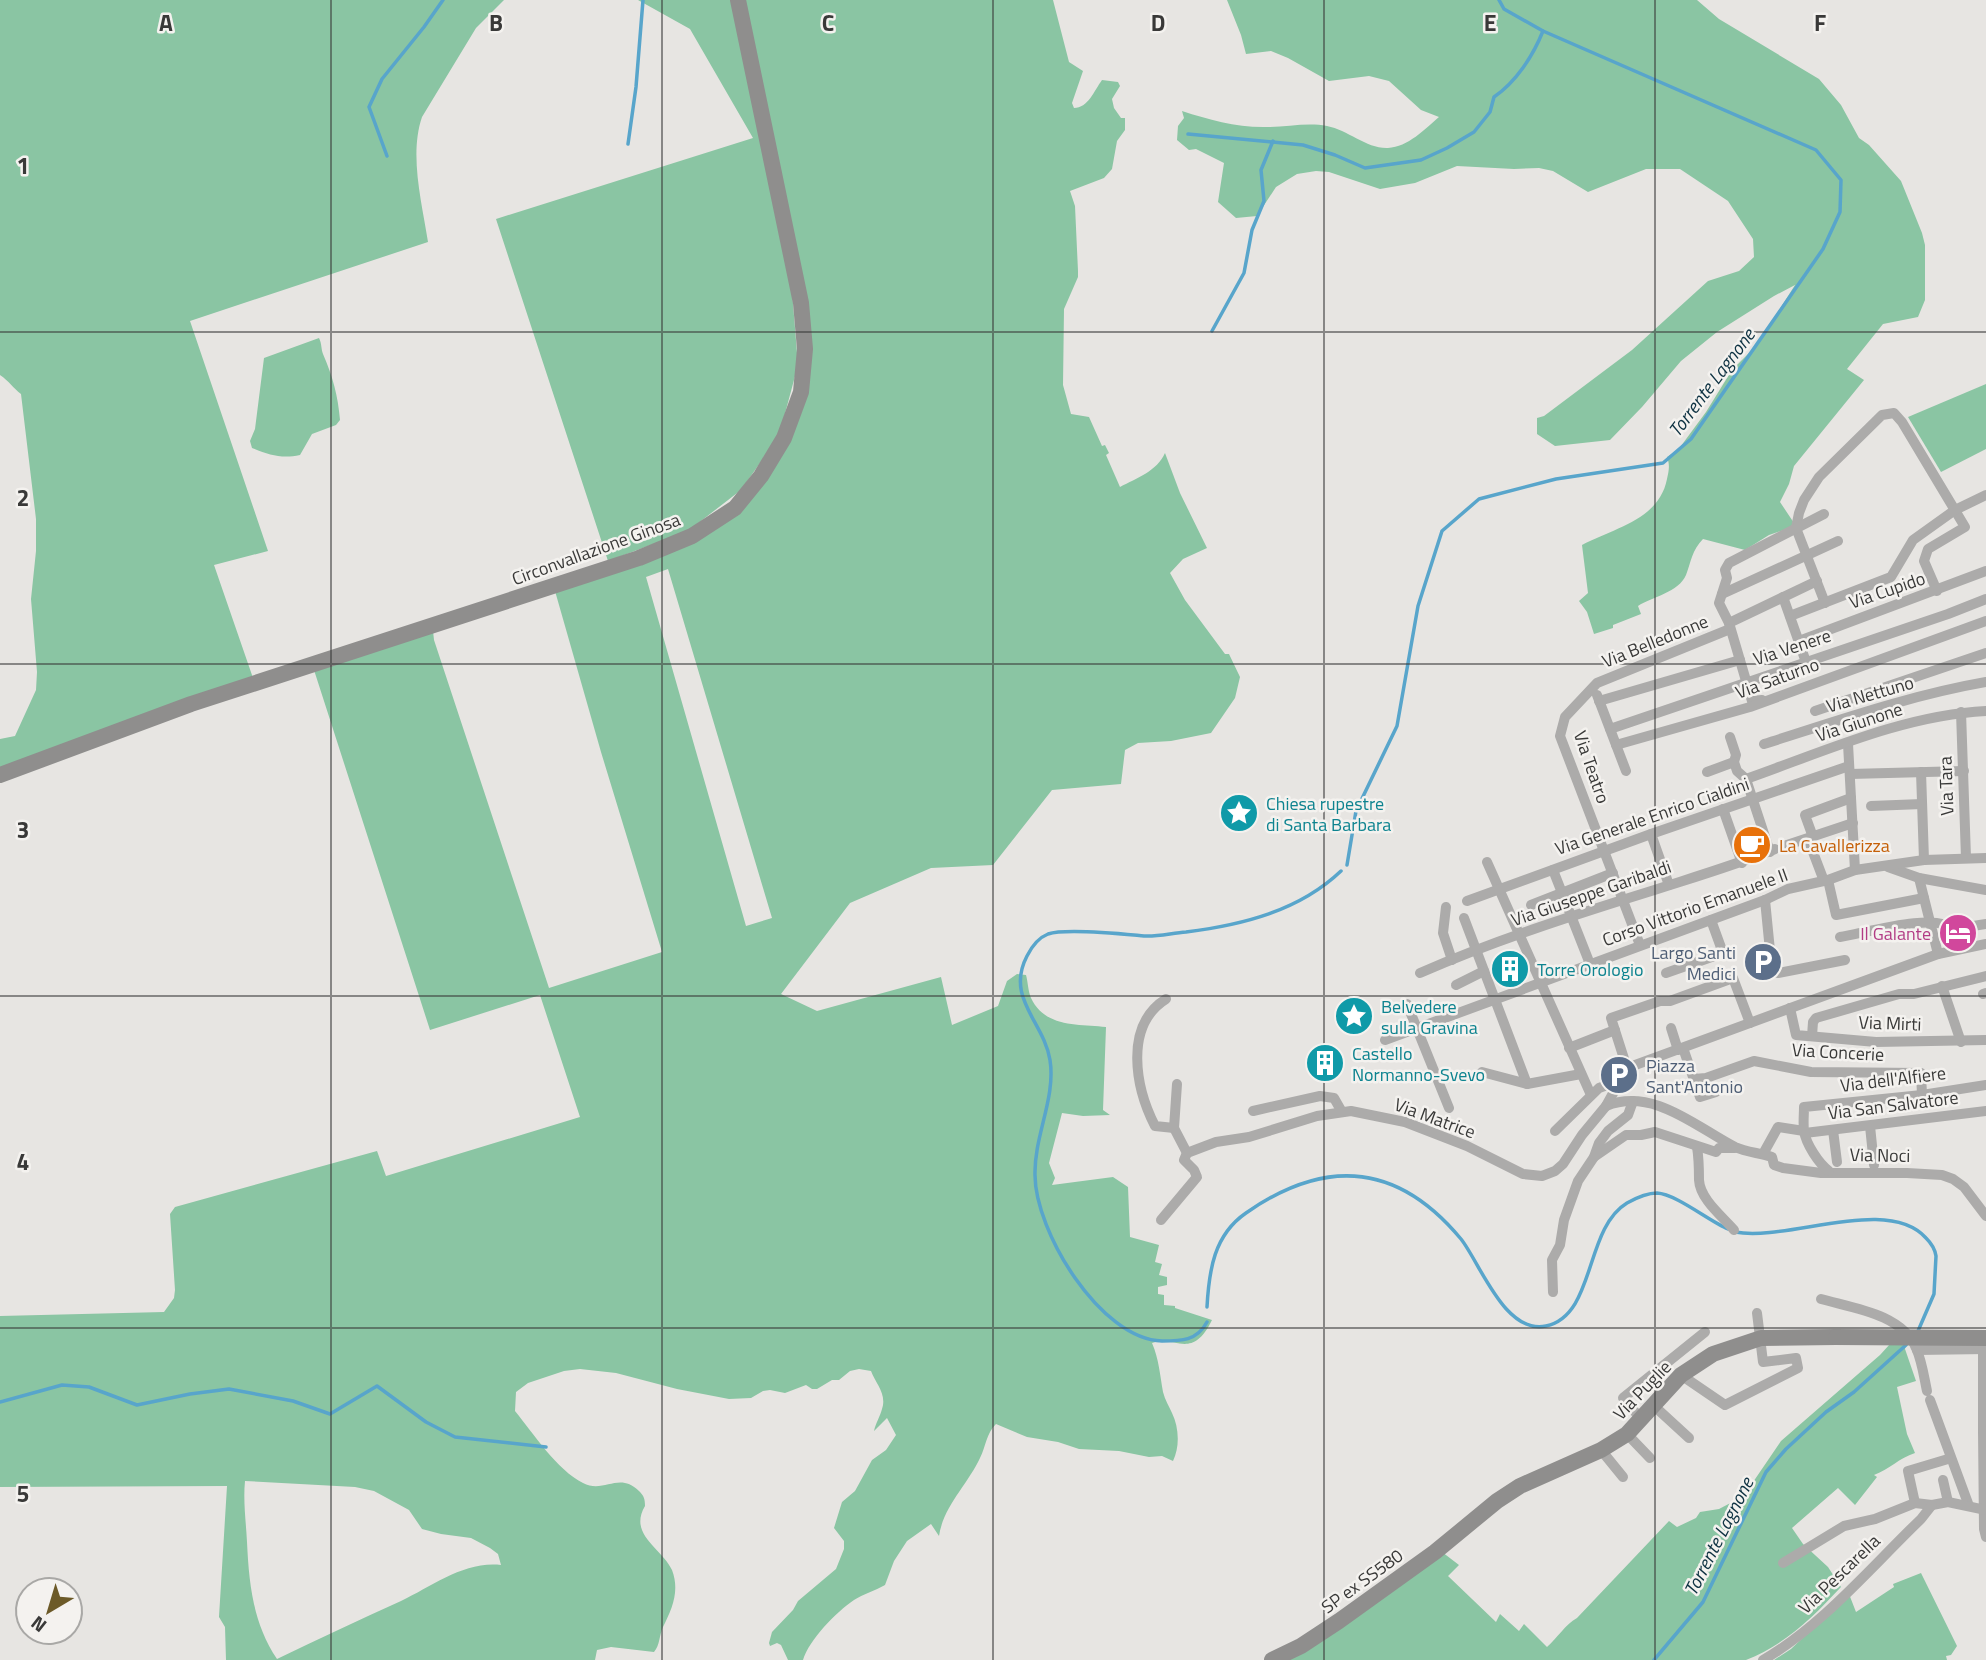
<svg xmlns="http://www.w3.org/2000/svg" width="1986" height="1660" viewBox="0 0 1986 1660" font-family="'Titillium Web',sans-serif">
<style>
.green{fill:#8ac5a3;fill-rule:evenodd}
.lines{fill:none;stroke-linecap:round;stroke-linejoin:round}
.stream{stroke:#58a5cb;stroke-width:3.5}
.street{stroke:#acabaa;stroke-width:10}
.secondary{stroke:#8f8e8d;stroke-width:16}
.secondary-bridge{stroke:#8f8e8d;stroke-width:16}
.grid{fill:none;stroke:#393938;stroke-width:2;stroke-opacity:0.55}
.labels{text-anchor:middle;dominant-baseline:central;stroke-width:5;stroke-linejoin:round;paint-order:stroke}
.street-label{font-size:18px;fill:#393938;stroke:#f4f2ef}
.culture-label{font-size:18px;fill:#0d838f;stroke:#f4f2ef;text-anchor:start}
.food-label{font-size:18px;fill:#c56008;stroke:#f4f2ef;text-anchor:start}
.hotel-label{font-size:18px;fill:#b23c85;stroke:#f4f2ef;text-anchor:end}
.service-label{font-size:18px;fill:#4e5e75;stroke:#f4f2ef;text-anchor:end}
.water-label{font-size:19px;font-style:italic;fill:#0e3242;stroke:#f4f2ef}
.grid-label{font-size:23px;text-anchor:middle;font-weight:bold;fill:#393938;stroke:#f4f2ef;stroke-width:5;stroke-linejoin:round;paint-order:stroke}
</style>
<rect width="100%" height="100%" fill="#e7e5e2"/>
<g class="green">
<path d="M0,0H504L476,28L422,117C409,155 422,203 428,242L190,321L268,551L214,565L253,678L0,770V739L15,736L36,690L37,672L31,599L36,551V519L21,394C13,388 9,381 0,375Z"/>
<path d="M638,0H733L792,291L798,365L779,436L741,490L688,531L608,561L496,219L753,138L690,29Z"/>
<path d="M744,0H1053L1069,62L1083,71L1072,103L1074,108C1088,108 1094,91 1102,80L1118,82L1120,86L1112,99L1114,108L1121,118H1125V130L1117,141L1112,169L1104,178L1070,191L1075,206L1078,271V277L1064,309L1063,385L1071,414L1089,417L1102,446L1105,445L1109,453L1106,455L1120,487C1137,478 1157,471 1165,453L1180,493L1207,548L1183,559L1170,573L1185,600L1225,654H1229L1240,677L1235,698L1211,733L1171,741L1138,743L1125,750L1121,784L1052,790L993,865L931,868L850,903L781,994L817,1011L941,977L952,1025L998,1006L1007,981L1017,974L1026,975C1028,982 1028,991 1031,998C1045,1028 1079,1024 1106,1027L1103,1110L1110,1115L1083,1116L1062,1113L1049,1163L1055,1178L1052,1185L1113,1177L1128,1187L1130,1237L1159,1245L1155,1262L1162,1264L1159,1275L1167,1277V1285L1158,1287V1294L1164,1295V1305L1175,1306V1308L1212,1320C1192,1361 1176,1335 1152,1343C1159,1359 1160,1376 1163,1392C1165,1400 1169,1406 1172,1413C1179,1427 1180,1447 1173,1461L1162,1456L1149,1457L1119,1451L1079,1449L1058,1442L1027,1437L996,1424C986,1434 986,1446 980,1458C968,1484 943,1507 939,1536L931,1524L907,1541L894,1561L885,1585C875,1591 863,1594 854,1600C836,1612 809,1640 803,1660H788L781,1645L777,1643L770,1646L769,1643L772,1632L793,1610L798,1601L836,1569L844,1549V1541L834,1528L842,1502L855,1491L872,1460L886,1450L896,1435L887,1418L874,1431C876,1422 880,1417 882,1409C887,1394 876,1384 871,1371L859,1369L850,1371L839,1380H832L817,1389H812L806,1385L785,1393L770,1390L763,1391L751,1398L729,1399L677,1389L616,1373L580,1369L564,1371L528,1383L516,1392L515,1411C533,1433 557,1470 583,1483C604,1494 619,1471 639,1491C644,1496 645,1499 645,1506C628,1535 662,1548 672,1570C680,1591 672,1609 663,1627C659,1636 660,1645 654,1652L611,1647L597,1650L595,1660H226L225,1627L219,1617L227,1486L0,1487V1316L164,1312L174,1298L175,1290L170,1214L175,1207L377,1151L386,1176L580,1117L540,995L430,1030L314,670L433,631L434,640L549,988L662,952L601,752L555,591L651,559L750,496L808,369ZM668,569L772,918L746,926L646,577ZM245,1481L355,1487L374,1491L409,1510L422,1529L441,1534L471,1538L490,1548L498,1554L501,1565C464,1561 433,1586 401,1601C359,1620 318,1639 277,1659C253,1623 249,1584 247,1542C246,1522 243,1501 245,1481Z"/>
<path d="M1227,0H1697L1719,19L1819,79L1841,105L1859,138L1869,145L1901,181L1922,233L1925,245V300L1918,317L1883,324L1847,369L1864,380L1794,466L1789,484L1780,502L1796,526L1769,535L1745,550L1703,539C1692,550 1691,562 1686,575C1679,592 1652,597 1638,606L1641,614L1613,625V628L1594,634L1587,612L1579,601L1588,593L1582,545C1614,528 1659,520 1667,479C1669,470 1670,465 1667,457L1678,450L1706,412L1732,370L1757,345L1795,285L1774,296L1717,332L1681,361L1642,407L1610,440L1555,446L1537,434V418L1544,416L1632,350L1708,281L1739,271L1754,257L1753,239L1728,201L1680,169H1646L1588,192L1553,171L1539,168L1514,169L1457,166L1415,183L1380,189L1329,172L1316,171L1297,174L1276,187L1257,216L1236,218L1218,202L1224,163L1196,149L1189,150L1177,140L1178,126L1184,118L1182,111C1210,120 1238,128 1268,127C1287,127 1308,122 1327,126C1348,130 1367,149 1388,148C1408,147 1425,129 1439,117L1421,110L1389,81L1369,76L1329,81L1288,58L1271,51L1246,54L1241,35Z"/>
<path d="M319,338C322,344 321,349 323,354C333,377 338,396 340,420L336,425L312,434L300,455C282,459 269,455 252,448L250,441L255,429L264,358Z"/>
<path d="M1986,384V449L1941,472L1908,417Z"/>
<path d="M1890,1344H1906L1905,1349L1916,1381L1897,1387L1907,1434L1915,1453C1899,1458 1890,1469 1874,1475L1877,1477L1855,1505L1838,1488L1792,1528L1803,1544L1828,1567L1841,1587C1813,1617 1785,1645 1746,1660H1275L1442,1552L1459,1565L1448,1576L1496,1622L1500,1614L1519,1631L1524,1624L1547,1647C1558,1637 1565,1625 1577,1618L1669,1521L1677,1527L1696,1518L1700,1512L1719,1509L1740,1498L1749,1488L1781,1441L1880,1355Z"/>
<path d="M1921,1573L1957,1646L1951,1655L1946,1656L1947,1660H1774L1791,1649L1849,1594L1856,1612L1894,1587L1893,1584Z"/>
</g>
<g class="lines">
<g class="stream">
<path d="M1188,134L1303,145L1335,155L1365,168L1421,160L1447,148L1474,132L1490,112L1494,97C1516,82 1533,56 1543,31"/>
<path d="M628,144L636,87L643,0"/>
<path d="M387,156L369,107L382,79L424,27L443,0"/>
<path d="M1212,331L1244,273L1252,230L1264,201L1261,170L1273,141"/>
<path d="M1347,865L1356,811L1397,726L1418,606L1442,531L1479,499L1556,479L1663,463L1691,439L1823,249L1840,212L1841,180L1816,150L1543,31L1504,9L1499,0"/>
<path d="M1735,1232C1788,1242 1887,1195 1926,1238C1931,1243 1935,1249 1936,1256L1934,1294L1918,1331"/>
<path d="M1207,1307C1209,1270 1214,1235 1246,1213C1326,1157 1398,1163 1461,1239C1480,1263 1505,1335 1546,1326C1596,1315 1584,1229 1627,1203C1636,1198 1647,1193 1657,1193C1676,1194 1709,1221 1728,1229"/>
<path d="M1207,1322C1197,1341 1181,1341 1162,1341C1100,1339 1035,1231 1035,1175C1034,1136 1056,1098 1050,1060C1044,1022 1005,998 1027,956C1032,946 1038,938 1048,934C1067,928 1122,934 1144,936C1157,937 1172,933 1186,932C1242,925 1299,911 1341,871"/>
<path d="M0,1402L62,1385L89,1387L137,1405L190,1394L229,1389L293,1401L330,1414L377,1386L426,1422L455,1437L546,1447"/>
<path d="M1654,1660L1703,1602L1766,1472L1786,1449L1826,1412L1854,1392L1906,1345"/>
</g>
<g class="street">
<path d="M1722,594L1838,541"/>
<path d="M1783,597L1806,662"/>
<path d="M1825,603L1796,528L1799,513L1804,500L1819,477L1882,415L1894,413L1902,422L1965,527L1928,549L1924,561L1937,591"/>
<path d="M1790,616L1891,577L1913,540L1955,510L1986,495"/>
<path d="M1729,623L1817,581"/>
<path d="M1799,641L1986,571"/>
<path d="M1597,695L1626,771"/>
<path d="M1762,700L1752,701L1729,623L1719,603L1727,578L1725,570L1729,563L1824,514"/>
<path d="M1599,701L1740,660"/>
<path d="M1815,711L1986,653"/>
<path d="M1961,712L1966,858"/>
<path d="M1610,729L1948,614L1986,599"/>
<path d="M1730,737L1736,755L1734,762L1737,771L1746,779L1770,852"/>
<path d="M1764,744C1837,721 1911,695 1986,682"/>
<path d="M1848,744L1855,870"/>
<path d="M1616,745L1750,707L1986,621"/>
<path d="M1707,772L1734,762"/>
<path d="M1921,772L1924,860"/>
<path d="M1850,774L1964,771"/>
<path d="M1746,779C1823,752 1904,715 1986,711"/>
<path d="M1871,806L1922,804"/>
<path d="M1723,809L1742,863"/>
<path d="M1651,834L1669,885"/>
<path d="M1813,837L1805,815L1851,798"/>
<path d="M1808,839L1824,881"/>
<path d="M1784,846L1853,823"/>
<path d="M1487,862L1591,1095"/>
<path d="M1888,867L1919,878L1986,890"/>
<path d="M1553,870L1590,964"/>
<path d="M1919,878L1938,954"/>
<path d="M1828,880L1836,915L1924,898"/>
<path d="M1765,900L1772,971L1778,973L1845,960"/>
<path d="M1467,901L1651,834L1849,766"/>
<path d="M1531,905L1613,873"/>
<path d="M1446,907L1443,933L1452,960"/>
<path d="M1464,918L1527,1084"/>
<path d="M1840,937C1866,933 1934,912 1954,929L1986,924"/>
<path d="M1640,945L1560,736L1565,717L1597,683L1730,629"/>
<path d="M1420,973C1493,941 1571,916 1648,892C1691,878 1733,866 1775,849"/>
<path d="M1666,973L1723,953L1711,920"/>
<path d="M1456,985L1484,971"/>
<path d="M1942,986L1961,1042"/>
<path d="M1983,994L1986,993"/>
<path d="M1166,999C1123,1026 1136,1089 1155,1126L1174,1128"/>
<path d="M1407,1004L1449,1108"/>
<path d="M1790,1008L1796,1035L1876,1042L1986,1040"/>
<path d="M1671,1028L1678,1050"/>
<path d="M1812,1036L1813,1022L1816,1018L1899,994H1914L1986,976"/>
<path d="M1385,1040L1765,900L1788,889L1828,880L1855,870L1924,860L1986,858"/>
<path d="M1569,1048L1615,1030"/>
<path d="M1683,1048L1700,1097L1716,1092"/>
<path d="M1627,1068L1938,954L1986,944"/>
<path d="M1627,1068L1611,1018L1660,1001H1670L1733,978L1750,1023"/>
<path d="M1482,1072L1527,1084L1581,1074"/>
<path d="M1694,1079L1706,1078L1754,1061L1811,1072L1921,1073L1922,1095"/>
<path d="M1177,1084L1174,1128L1187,1153"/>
<path d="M1606,1106C1653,1087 1696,1127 1735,1147C1746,1152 1760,1153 1772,1157L1774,1165L1783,1168L1821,1173H1907L1942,1175L1953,1179L1964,1187L1986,1216"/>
<path d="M1253,1111L1320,1096L1334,1098L1342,1112"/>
<path d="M1870,1126L1874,1165"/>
<path d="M1833,1130L1837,1162"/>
<path d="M1555,1131L1599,1088L1618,1081"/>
<path d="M1805,1133L1986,1111"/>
<path d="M1697,1147C1699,1159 1699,1169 1699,1180C1700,1199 1722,1216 1734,1230"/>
<path d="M1187,1153L1216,1142L1249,1137L1317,1116L1351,1111L1405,1122L1467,1146L1523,1174L1542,1176L1555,1171L1563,1164L1582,1135L1606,1106L1627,1068"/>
<path d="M1763,1154L1778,1127L1804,1131"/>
<path d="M1594,1157L1626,1135H1641L1655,1132L1716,1152L1719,1148H1735"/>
<path d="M1829,1171C1819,1164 1806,1144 1804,1131C1803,1123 1804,1114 1804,1107L1922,1095L1986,1085"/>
<path d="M1161,1220L1197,1177L1194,1170L1184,1160L1187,1153"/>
<path d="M1553,1292L1552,1260L1560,1245L1564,1220L1578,1181L1594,1157L1599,1143L1608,1131L1628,1115L1633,1101"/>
<path d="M1821,1299C1853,1308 1902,1314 1916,1348C1922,1361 1924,1377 1927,1391"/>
<path d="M1917,1350L1986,1349"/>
<path d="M1681,1375L1725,1405L1798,1368L1796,1358L1763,1362L1757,1313"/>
<path d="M1930,1400L1969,1506"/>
<path d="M1653,1405L1689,1438"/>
<path d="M1641,1419L1623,1398L1705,1332"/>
<path d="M1983,1431V1349"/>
<path d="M1986,1432L1983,1431L1984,1529L1986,1537"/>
<path d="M1627,1434L1650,1458"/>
<path d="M1601,1450L1623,1477"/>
<path d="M1943,1480L1948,1502"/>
<path d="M1915,1503L1908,1471L1948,1459"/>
<path d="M1783,1563L1844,1526L1875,1519L1915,1503L1932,1505L1948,1502L1986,1510"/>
<path d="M1763,1660C1822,1626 1872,1566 1921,1519L1932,1505"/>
</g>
<g class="secondary">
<path d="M0,775L191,704L639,558L692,536L735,508L761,476L784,438L801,392L805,349L801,303L738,0"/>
<path d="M1272,1660L1301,1646L1339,1621L1435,1552L1497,1501L1520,1486L1601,1450L1627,1434L1681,1375L1713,1354L1761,1338L1836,1337"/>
</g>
<path class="secondary-bridge" d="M1836,1337L1986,1338"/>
</g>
<path class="grid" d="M331,0V1660M662,0V1660M993,0V1660M1324,0V1660M1655,0V1660M0,332H1986M0,664H1986M0,996H1986M0,1328H1986"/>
<defs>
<symbol id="sight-disc" viewBox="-11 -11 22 22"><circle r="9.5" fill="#0f9aa8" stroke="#f4f2ef"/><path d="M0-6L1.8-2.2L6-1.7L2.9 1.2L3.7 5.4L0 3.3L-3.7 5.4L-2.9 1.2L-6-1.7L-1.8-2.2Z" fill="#fff"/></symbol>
<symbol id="cafe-disc" viewBox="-11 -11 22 22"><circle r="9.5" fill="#e8710a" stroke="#f4f2ef"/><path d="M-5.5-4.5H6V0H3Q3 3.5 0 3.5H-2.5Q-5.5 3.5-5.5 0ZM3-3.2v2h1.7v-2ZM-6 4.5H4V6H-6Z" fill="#fff"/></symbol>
<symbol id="hotel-disc" viewBox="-11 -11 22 22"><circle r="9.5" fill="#d1479c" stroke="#f4f2ef"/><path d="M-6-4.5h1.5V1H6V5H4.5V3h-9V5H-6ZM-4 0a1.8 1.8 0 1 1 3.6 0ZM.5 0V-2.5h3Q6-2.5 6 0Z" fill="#fff"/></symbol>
<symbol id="parking-disc" viewBox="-11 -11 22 22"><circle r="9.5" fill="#5c6f8a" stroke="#f4f2ef"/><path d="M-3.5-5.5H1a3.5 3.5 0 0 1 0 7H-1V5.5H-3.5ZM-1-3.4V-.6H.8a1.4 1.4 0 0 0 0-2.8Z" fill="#fff"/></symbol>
<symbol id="building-disc" viewBox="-11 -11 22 22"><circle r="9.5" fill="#0f9aa8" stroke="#f4f2ef"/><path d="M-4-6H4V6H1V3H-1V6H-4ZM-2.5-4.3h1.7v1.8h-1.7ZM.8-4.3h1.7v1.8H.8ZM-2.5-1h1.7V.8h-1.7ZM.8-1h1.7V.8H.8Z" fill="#fff"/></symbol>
</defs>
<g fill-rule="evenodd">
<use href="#sight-disc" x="1217" y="791" width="44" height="44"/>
<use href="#cafe-disc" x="1730" y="823" width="44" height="44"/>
<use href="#hotel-disc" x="1936" y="911" width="44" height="44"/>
<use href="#parking-disc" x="1741" y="940" width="44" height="44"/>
<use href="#building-disc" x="1488" y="947" width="44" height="44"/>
<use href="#sight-disc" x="1332" y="994" width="44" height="44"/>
<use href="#building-disc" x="1303" y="1041" width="44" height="44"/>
<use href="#parking-disc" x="1597" y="1053" width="44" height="44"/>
</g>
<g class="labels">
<g class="street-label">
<text transform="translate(596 549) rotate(-20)">Circonvallazione Ginosa</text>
<text transform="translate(1887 590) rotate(-19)">Via Cupido</text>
<text transform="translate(1655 641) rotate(-22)">Via Belledonne</text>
<text transform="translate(1792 647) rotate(-18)">Via Venere</text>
<text transform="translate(1777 678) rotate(-20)">Via Saturno</text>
<text transform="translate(1870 694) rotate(-16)">Via Nettuno</text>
<text transform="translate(1859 722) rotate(-18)">Via Giunone</text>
<text transform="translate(1592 767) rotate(71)">Via Teatro</text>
<text transform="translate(1946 786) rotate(-92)">Via Tara</text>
<text transform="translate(1652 816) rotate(-19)">Via Generale Enrico Cialdini</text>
<text transform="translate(1591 893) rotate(-19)">Via Giuseppe Garibaldi</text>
<text transform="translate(1695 907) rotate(-20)">Corso Vittorio Emanuele II</text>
<text transform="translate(1890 1023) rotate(2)">Via Mirti</text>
<text transform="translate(1838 1052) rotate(3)">Via Concerie</text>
<text transform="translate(1893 1079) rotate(-7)">Via dell'Alfiere</text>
<text transform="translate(1893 1105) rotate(-7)">Via San Salvatore</text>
<text transform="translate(1435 1118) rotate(20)">Via Matrice</text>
<text transform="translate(1880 1155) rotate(1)">Via Noci</text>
<text transform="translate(1642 1390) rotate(-46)">Via Puglie</text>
<text transform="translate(1839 1574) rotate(-44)">Via Pescarella</text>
<text transform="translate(1362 1581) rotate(-36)">SP ex SS580</text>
</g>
<g class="culture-label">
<text x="1266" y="803">Chiesa rupestre<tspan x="1266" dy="21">di Santa Barbara</tspan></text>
<text x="1537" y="969">Torre Orologio</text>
<text x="1381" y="1006">Belvedere<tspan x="1381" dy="21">sulla Gravina</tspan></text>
<text x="1352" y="1053">Castello<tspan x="1352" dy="21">Normanno-Svevo</tspan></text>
</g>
<g class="food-label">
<text x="1779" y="845">La Cavallerizza</text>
</g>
<g class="hotel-label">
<text x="1931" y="933">Il Galante</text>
</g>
<g class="service-label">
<text x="1736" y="952">Largo Santi<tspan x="1736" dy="21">Medici</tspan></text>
<text x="1646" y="1065" text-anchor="start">Piazza<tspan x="1646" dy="21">Sant'Antonio</tspan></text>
</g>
<g class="water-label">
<text transform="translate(1711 382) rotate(-53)">Torrente Lagnone</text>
<text transform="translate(1718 1536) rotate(-63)">Torrente Lagnone</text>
</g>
</g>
<g class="grid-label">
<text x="166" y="31">A</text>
<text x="496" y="31">B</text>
<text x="828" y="31">C</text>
<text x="1158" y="31">D</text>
<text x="1490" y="31">E</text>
<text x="1820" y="31">F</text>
<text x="23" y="174">1</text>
<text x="23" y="506">2</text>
<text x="23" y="838">3</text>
<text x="23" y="1170">4</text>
<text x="23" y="1502">5</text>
</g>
<g transform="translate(49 1611) rotate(218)"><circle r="33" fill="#f4f2ef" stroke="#a9a8a6" stroke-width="2"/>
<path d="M0-5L12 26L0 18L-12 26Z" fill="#6c5a28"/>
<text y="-10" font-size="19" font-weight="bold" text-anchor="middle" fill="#393938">N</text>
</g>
</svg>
